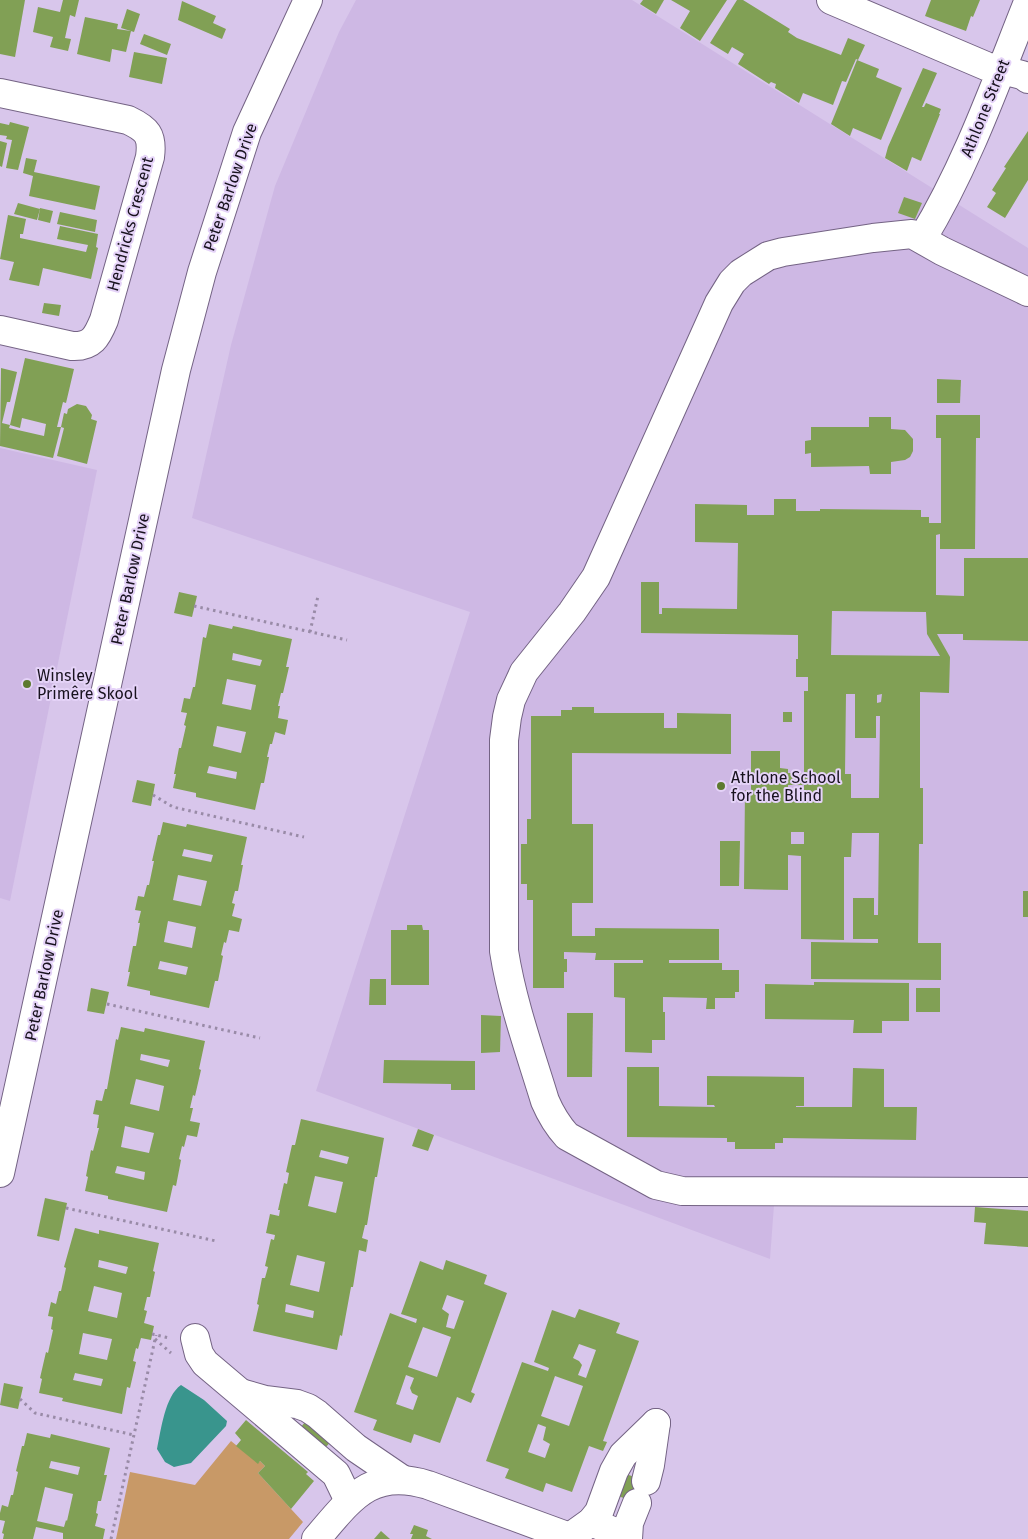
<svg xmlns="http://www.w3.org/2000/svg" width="1028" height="1539" viewBox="0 0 1028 1539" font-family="'Fira Sans',sans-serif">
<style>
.built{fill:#ceb8e4}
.green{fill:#c89967}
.water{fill:#39958d}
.building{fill:#81a055;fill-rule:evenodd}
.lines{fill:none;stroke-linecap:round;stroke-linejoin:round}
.minor-casing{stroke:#746384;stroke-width:30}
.path{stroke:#998ba7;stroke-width:3;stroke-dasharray:2.5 4;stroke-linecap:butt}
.minor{stroke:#fff;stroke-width:28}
.poi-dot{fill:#5d7a2f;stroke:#e5d3f8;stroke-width:2}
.labels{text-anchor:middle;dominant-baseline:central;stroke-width:4;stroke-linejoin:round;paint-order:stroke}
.street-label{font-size:16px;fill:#18121e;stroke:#e5d3f8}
.poi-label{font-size:16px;fill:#18121e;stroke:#e5d3f8;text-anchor:start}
</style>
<rect width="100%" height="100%" fill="#d8c6eb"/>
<g class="built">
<path d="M356,0H632L1028,248V1207L774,1205L770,1259L316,1091L470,612L192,518L231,345L275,186L339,32Z"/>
<path d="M0,448L97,470L10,901L0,898Z"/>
</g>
<path class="green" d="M231,1441L258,1463L260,1461L265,1466L258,1473L303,1522L289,1539H116L130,1472L195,1485Z"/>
<path class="water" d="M181,1385L204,1400L227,1421L226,1426L191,1463L174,1467L165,1462L157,1449C161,1430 165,1396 181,1385Z"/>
<g class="building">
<path d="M0,0H25L15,57L0,54Z"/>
<path d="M63,0H79L75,17L70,15L65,38L71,39L68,51L50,47L53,37L33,32L38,7L60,12Z"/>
<path d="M643,0H664L656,14L640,4Z"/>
<path d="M671,0H727L700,41L680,28L690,11Z"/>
<path d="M737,0H743L790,29L788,32L797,38L841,55L848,38L865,45L858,60L856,59L846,82L842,81L833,105L803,93L799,103L775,88L776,84L771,82L769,84L738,64L744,54L732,47L728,54L710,43Z"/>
<path d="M931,0H980L973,17L971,16L966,31L925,16Z"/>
<path d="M182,1L216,16L213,23L226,29L222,39L178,20Z"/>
<path d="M127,9L140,14L134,32L121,28Z"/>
<path d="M85,17L118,24L117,29L131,31L126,52L112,49L110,62L77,54Z"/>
<path d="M144,34L171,44L167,55L140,44Z"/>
<path d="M134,52L167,58L162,84L129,77Z"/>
<path d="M857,60L879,69L876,77L902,88L881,140L853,128L850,136L831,124Z"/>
<path d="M923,68L937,73L922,107H924L926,103L941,109L939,114H940L921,161L912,157L907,171L885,158L888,147Z"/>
<path d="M10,122L29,127L18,170L6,168L12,140L6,139L7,136L0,135V123L9,125Z"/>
<path d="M1028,131V180L1005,218L987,207L996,193L992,190L1006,168L1004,167Z"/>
<path d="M0,141L7,143L2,167L0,166Z"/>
<path d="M26,158L37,160L34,172L100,186L95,210L29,196L33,176L23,173Z"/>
<path d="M904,197L922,203L915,219L898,213Z"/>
<path d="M18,203L40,209L37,220L14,214Z"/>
<path d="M40,208L53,211L50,223L38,220Z"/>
<path d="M60,212L97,220L95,232L57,224Z"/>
<path d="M8,215L26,219L23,234H20V238L58,246L86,252L88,245L57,239L60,226L98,234L96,247L98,248L91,279L43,268L39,286L9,280L14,262L0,259Z"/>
<path d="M44,303L61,305L59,316L42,313Z"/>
<path d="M25,358L74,369L66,403L63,402L57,427H61L53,458L0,446L1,368L17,372L10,402H7L2,423L10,425ZM22,418L46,424L44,436L9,428L10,425L20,428Z"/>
<path d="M937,379L961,380L960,403H937Z"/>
<path d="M77,404L86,406L92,415L91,419L97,421L87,464L57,456L64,428L61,427L64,413L67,414L68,409Z"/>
<path d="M936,415H980V438H976L975,549H940V534L936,535V595L964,596V558H1028V641L963,640V634H937L950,657L949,693L920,692V788H923V844H919L918,943H941V980L811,979V942L878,943V939H853V898H874V915H878L879,833H852L851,857H844V940L801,939V856L788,855V890L744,889L745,790L751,791V751H780V768L788,769V773H804V691H808V677H796V659H798V635L641,633V582H659V614H662V608L737,609L738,543L695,542V504L747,505V515H774V499H796V511H820V509L921,510V517H929V523H941V438H936ZM832,611L926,612L927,634L940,656L831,655ZM846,694H855V738H876V716H880L879,798H851V774H845ZM882,694L881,702L877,703V695ZM788,785H804V798H792V791H788ZM791,832H804V844H791Z"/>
<path d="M869,417H891V429L905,430L913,439V451L910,457L905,460L891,462V474H870L869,466L811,467V453L805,454V441L811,440V427H869Z"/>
<path d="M179,592L197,596L192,617L174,613Z"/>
<path d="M209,624L232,629L233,626L292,639L286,667H289L283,693H281L278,706H280L278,718L288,720L285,735L275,732L272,744H270L267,757H269L264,783H261L255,810L196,797V793L173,788L176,774H174L179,748H181L186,726L184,725L187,713L181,712L184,698L190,699L193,687H195L203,637L206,638ZM233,653L262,660L260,666L232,660ZM227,679L256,685L251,710L222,704ZM217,726L246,732L241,753L213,746ZM209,766L237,772L236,779L207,773Z"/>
<path d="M572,707H594V713H664V728H677V713L731,714V754L572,753V824H593V903H572V936H595V928L719,929V960H669V963H722V970H739V992H735V998H715V1009H706L707,998L663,997V1012H665V1040H652V1053L625,1052V998L614,997V963H643V960H595L596,953L564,952V959H567V972H564V988H533V900H527V884H521V844H527V819H531V716H561V710H572Z"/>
<rect x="783" y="712" width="9" height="10"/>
<path d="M137,780L155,784L151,806L132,802Z"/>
<path d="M163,822L186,827L187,824L247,837L241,865H243L238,891H235L232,903L235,904L232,916L242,919L239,932L229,930L226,943L224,942L221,955L223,956L218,981H215L209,1008L150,995V991L127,986L130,972H128L133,946H136L140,923H138L141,911L135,910L138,896L144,897L147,885H149L154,861H152L158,835H160ZM184,849L213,855L211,862L182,856ZM178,875L207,881L201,906L173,900ZM168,921L196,927L192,948L164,942ZM160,961L188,967L186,975L158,969Z"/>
<path d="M720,841H740L739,886H720Z"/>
<rect x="1023" y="891" width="5" height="26"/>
<path d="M407,925H422L423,930H429V985H391V930H407Z"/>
<path d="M370,979H386V1005H369Z"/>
<path d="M814,982L909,983V1021H882V1033H853L854,1020L765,1019V984L814,985Z"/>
<path d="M91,988L109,992L104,1014L87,1011Z"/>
<rect x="916" y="988" width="24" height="24"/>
<path d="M567,1013H593L592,1077H567Z"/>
<path d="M481,1015L501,1016L500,1052L481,1053Z"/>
<path d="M121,1027L144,1032L145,1028L205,1041L199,1069L201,1070L195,1096L193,1095L190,1108H193L190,1121L200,1123L197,1137L187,1135L184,1147L182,1146L179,1159L181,1160L176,1186L173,1185L167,1212L108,1199V1196L85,1191L88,1177L86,1176L91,1150L93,1151L99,1128H97L99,1115L93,1114L96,1100L102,1101L105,1089H107L116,1039L118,1040ZM141,1054L170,1060L168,1067L140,1060ZM136,1079L164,1086L159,1111L130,1104ZM125,1126L154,1133L149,1153L121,1147ZM117,1166L145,1172L144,1180L115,1173Z"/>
<path d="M384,1060L475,1061V1090H451V1084L383,1083Z"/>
<path d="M627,1067H659V1106L715,1107L714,1105H707V1076L804,1077V1106H796V1107H852L853,1068L884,1069V1107H917L916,1140L783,1138V1143H775V1149H735V1142H727V1138L627,1137Z"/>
<path d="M301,1119L384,1138L377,1177H375L367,1225H365L362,1238L368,1240L366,1252L359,1250L353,1287H351L342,1336L340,1335L337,1350L253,1331L259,1305L257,1304L262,1278H265L268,1267L265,1266L271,1239L274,1240L275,1235L266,1233L270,1214L279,1216L280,1210H278L284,1183L287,1184L289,1173L286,1172L292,1145H295ZM321,1150L349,1157L347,1164L319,1157ZM315,1176L343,1182L336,1213L308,1206ZM297,1255L325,1262L319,1292L290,1285ZM286,1304L314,1311L313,1318L285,1312Z"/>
<path d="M418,1129L434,1135L428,1151L412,1146Z"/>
<path d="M45,1198L67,1203L59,1241L37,1236Z"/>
<path d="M975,1207L1028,1211V1247L984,1244L986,1223L974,1222Z"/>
<path d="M75,1228L99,1234V1230L159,1243L153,1271L155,1272L150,1297H147L144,1310L147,1311L144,1323L154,1326L151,1340L141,1338L138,1349L136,1348L133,1361L136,1362L130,1388L127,1387L122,1414L62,1401L63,1398L39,1393L42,1379L40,1378L46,1352L48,1353L53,1330L51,1329L53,1317L48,1316L51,1302L56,1304L59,1291H61L66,1268L64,1267ZM99,1260L128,1267L126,1274L98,1267ZM94,1286L122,1293L117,1318L88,1311ZM83,1333L112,1339L107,1360L79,1354ZM75,1373L103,1379L101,1386L73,1380Z"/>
<path d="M446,1260L487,1275L484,1284L507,1293L471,1392L475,1394L471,1403L457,1397L440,1443L414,1434L411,1443L373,1430L377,1420L354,1412L390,1313L416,1323L417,1319L401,1314L420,1261L443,1270ZM447,1295L464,1301L454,1329L446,1327L449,1314L442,1309ZM423,1327L451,1337L437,1377L408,1367ZM406,1375L414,1378L410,1388L412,1393L418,1396L413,1410L396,1404Z"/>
<path d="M579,1309L620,1323L616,1333L639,1341L603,1441L607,1442L603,1451L589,1446L572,1492L546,1483L543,1492L505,1478L509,1469L486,1461L522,1362L548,1371L549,1368L534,1362L552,1310L575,1318ZM579,1344L596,1350L586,1378L578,1375L582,1365L579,1361L573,1358ZM555,1376L583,1386L569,1426L541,1416ZM538,1424L546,1427L543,1440L550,1444L545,1458L528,1452Z"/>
<path d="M4,1383L23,1387L18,1409L0,1405Z"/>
<path d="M310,1416L335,1437L325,1448L301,1427Z"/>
<path d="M246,1420L308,1472L306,1474L314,1481L291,1509L258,1473L265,1466L260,1461L258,1464L236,1446L241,1440L235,1433Z"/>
<path d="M27,1433L50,1438L51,1434L110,1448L104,1475H107L101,1501H98L96,1513L98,1514L95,1526L105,1529L103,1539H63V1533L36,1527L33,1539H3L4,1534L2,1533L5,1521L0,1520V1513L2,1505L8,1507L11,1495H13L18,1472L16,1471L22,1446H24ZM51,1461L80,1467L78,1475L49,1468ZM45,1487L73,1494L67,1521L66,1520L64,1527L37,1521Z"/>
<path d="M626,1474L654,1484L646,1506L618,1496Z"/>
<path d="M414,1525L428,1530L426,1536L432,1539H411L413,1534H410Z"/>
<path d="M381,1531L390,1539H374Z"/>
</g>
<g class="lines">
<defs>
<g id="minor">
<path d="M831,0L986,66L1022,75L1028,79"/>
<path d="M0,93L128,120C147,129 153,135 150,157L104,320C97,337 92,347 72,346L0,330"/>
<path d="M922,239C967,165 996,82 1028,2"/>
<path d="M1028,292L942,251L912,234L873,238L783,252L768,256L741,273L732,282L719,303L596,577L572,612L524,672L511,700L507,717L504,740V951C512,1002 530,1052 545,1101C551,1115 557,1125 567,1136L656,1185L682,1191L1028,1192"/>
<path d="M0,1173L176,370L202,272L247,132L308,0"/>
<path d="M195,1338L199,1354L205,1363L336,1474L349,1501"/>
<path d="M244,1394L265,1400L297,1404L308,1408L317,1414L356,1448L403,1480"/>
<path d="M646,1481L650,1465L656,1423"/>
<path d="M591,1522L627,1537"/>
<path d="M570,1537L591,1522L599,1512L614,1471L623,1455L656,1423"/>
<path d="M316,1539C350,1500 370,1467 428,1485L575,1539"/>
<path d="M628,1539L629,1523L637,1503"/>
</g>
</defs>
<use href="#minor" class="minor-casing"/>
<g class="path">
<path d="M194,606L347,640"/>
<path d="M310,632L318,596"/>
<path d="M153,795L173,807L304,837"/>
<path d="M107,1004L260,1038"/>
<path d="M66,1208L216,1241"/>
<path d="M152,1334L169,1338"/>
<path d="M155,1339L171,1353"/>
<path d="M20,1399L35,1413L134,1435"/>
<path d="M111,1539L156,1335"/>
</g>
<use href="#minor" class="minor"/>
</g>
<g class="poi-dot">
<circle cx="27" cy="684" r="5"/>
<circle cx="721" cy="786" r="5"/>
</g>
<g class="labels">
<g class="street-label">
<text transform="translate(985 108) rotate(-68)">Athlone Street</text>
<text transform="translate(230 187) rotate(-71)">Peter Barlow Drive</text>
<text transform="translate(130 224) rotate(-75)">Hendricks Crescent</text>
<text transform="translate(130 579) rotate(-78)">Peter Barlow Drive</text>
<text transform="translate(44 975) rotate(-78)">Peter Barlow Drive</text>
</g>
<g class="poi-label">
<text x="37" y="675">Winsley<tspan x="37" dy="18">Primêre Skool</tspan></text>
<text x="731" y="777">Athlone School<tspan x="731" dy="18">for the Blind</tspan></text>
</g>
</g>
</svg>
